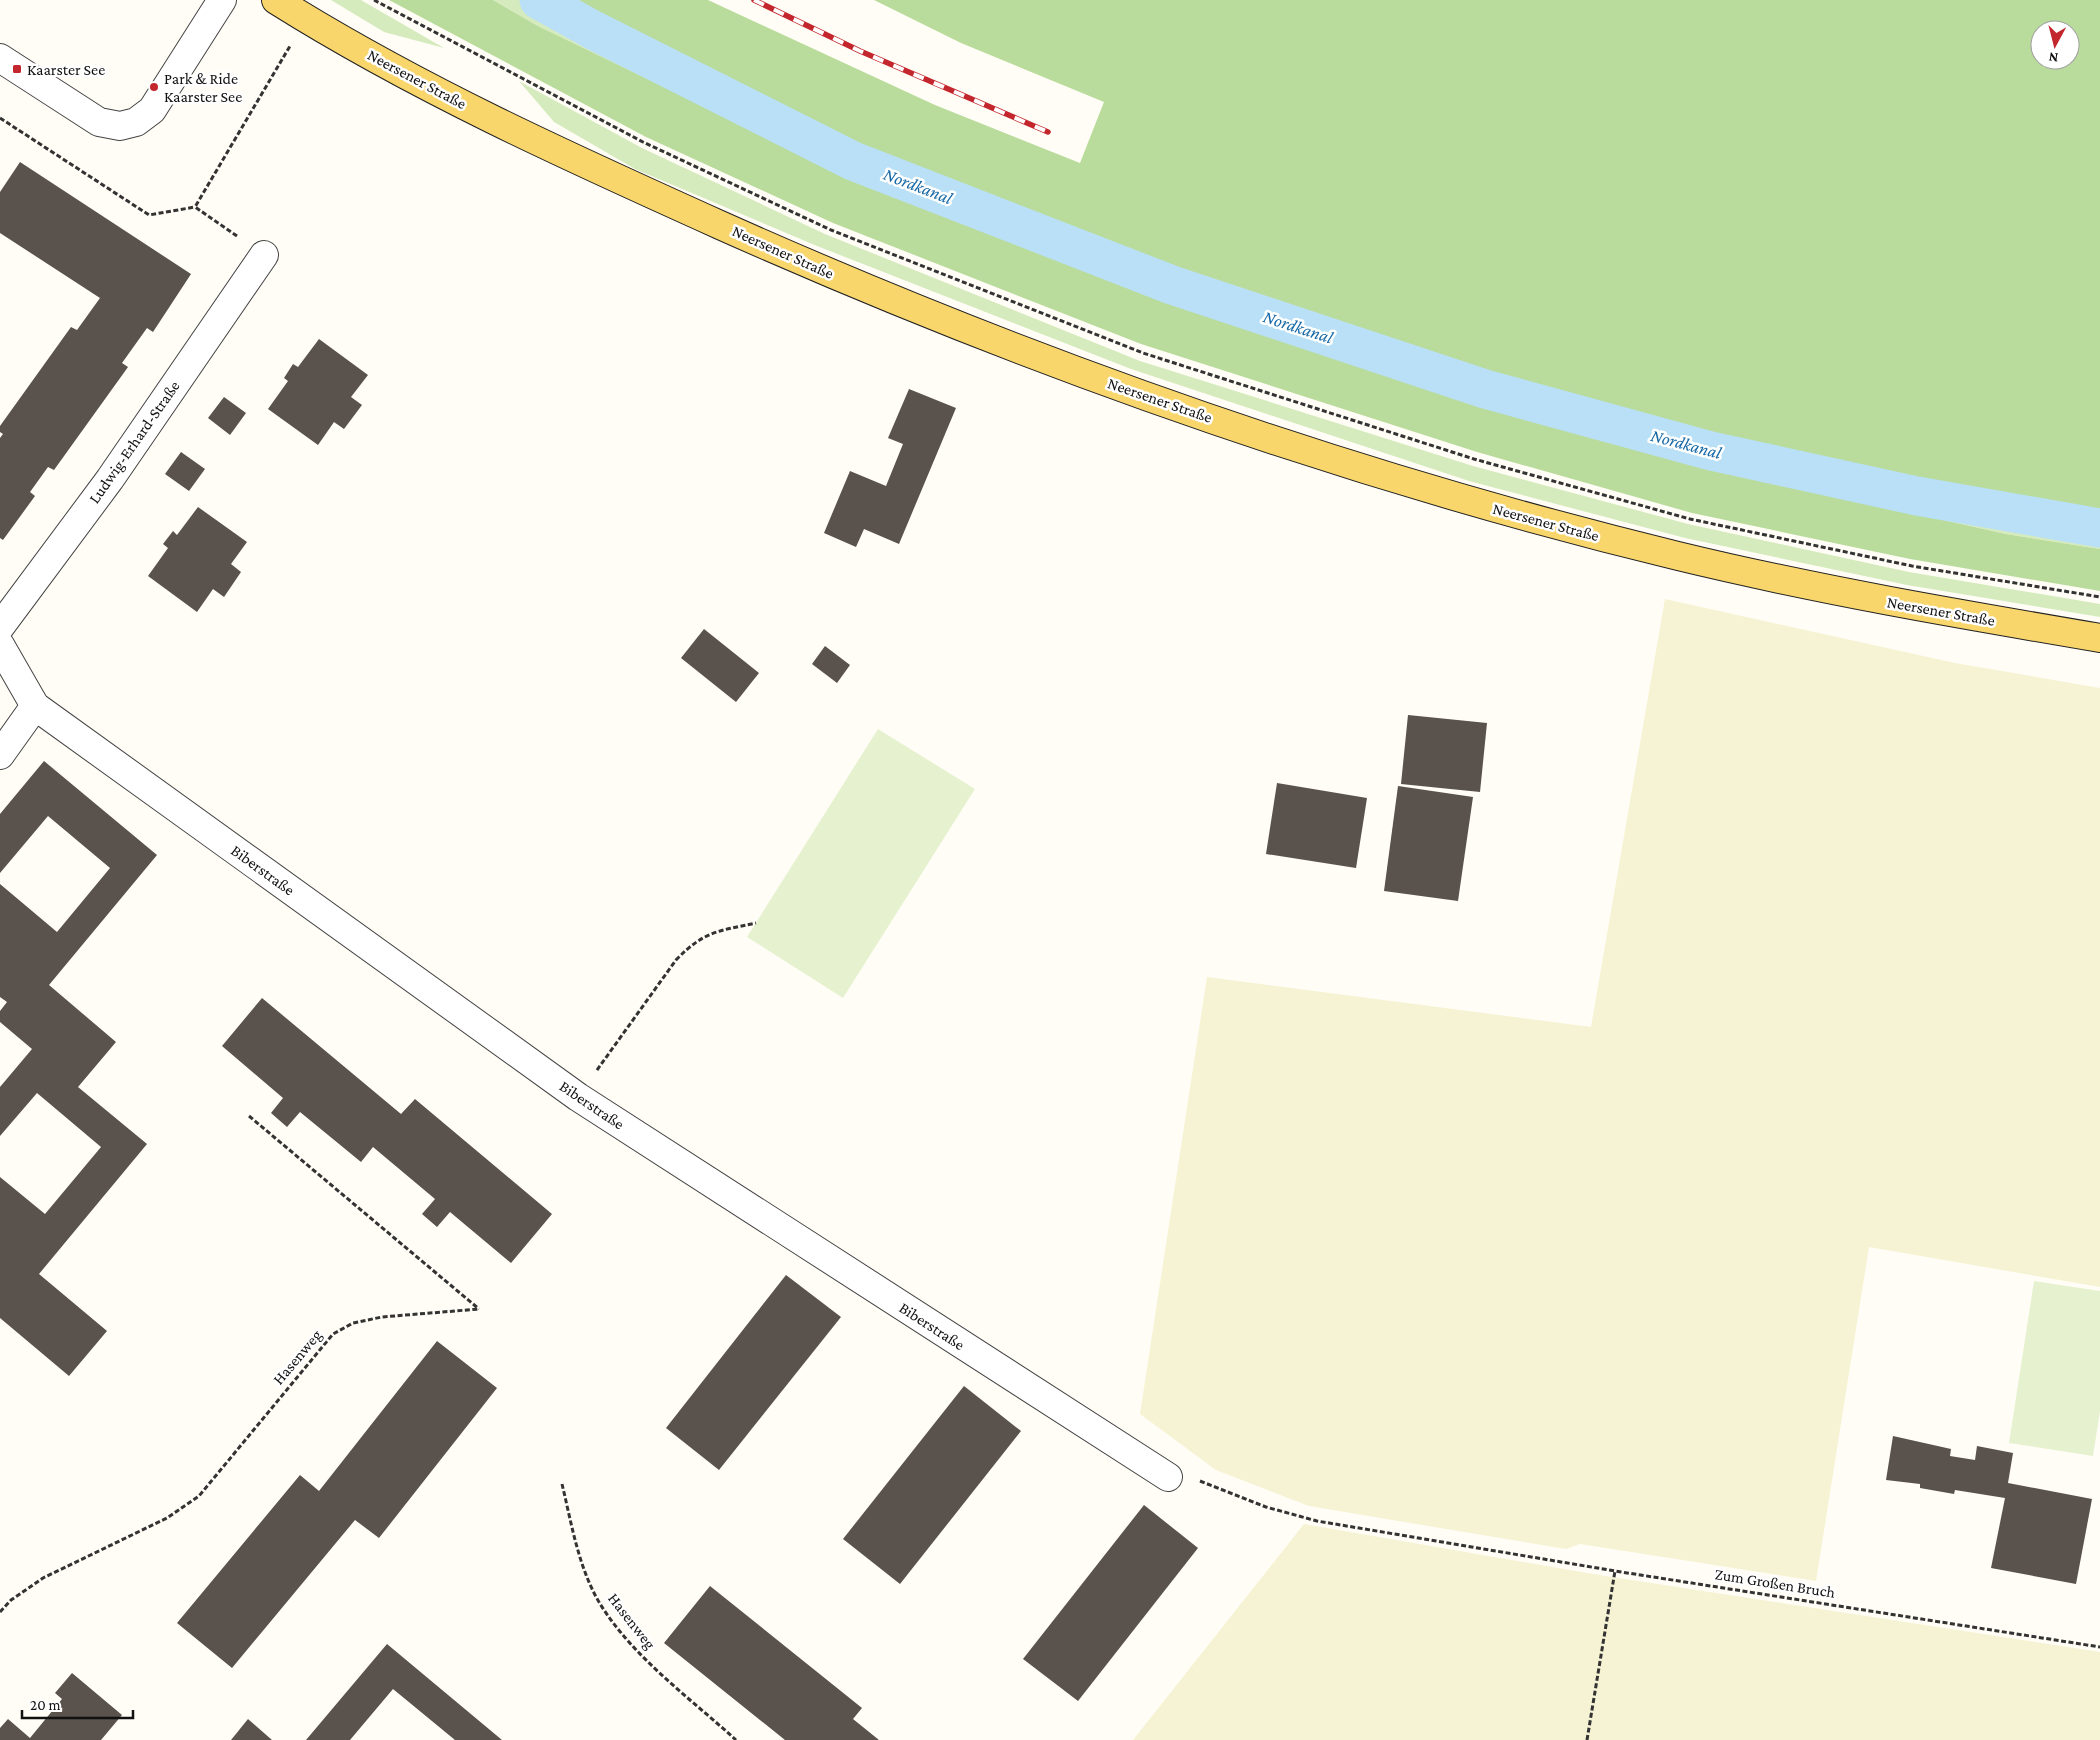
<svg xmlns="http://www.w3.org/2000/svg" width="2100" height="1740" viewBox="0 0 2100 1740" font-family="'Crimson Pro',serif">
<style>
.farmland{fill:#f6f3d4}
.green{fill:#d5ebbd}
.forest{fill:#b9dc9c;fill-rule:evenodd}
.pitch{fill:#e6f2cf}
.lines{fill:none;stroke-linecap:round;stroke-linejoin:round}
.canal{stroke:#b9e0f7;stroke-width:39}
.building{fill:#5a524d}
.minor-casing{stroke:#444;stroke-width:30}
.major-casing{stroke:#222;stroke-width:30}
.path{stroke:#333;stroke-width:3;stroke-dasharray:5 2.5;stroke-linecap:butt}
.minor{stroke:#fff;stroke-width:28}
.major{stroke:#f9d66b;stroke-width:28}
.rail-casing{stroke:#c4262e;stroke-width:5.5}
.rail{stroke:#fff;stroke-width:4;stroke-dasharray:11;stroke-linecap:butt}
.poi-dot{fill:#c4262e;stroke:#fff;stroke-width:2}
.labels{text-anchor:middle;dominant-baseline:central;stroke-width:5;stroke-linejoin:round;paint-order:stroke}
.poi-label{font-size:16px;fill:#111;stroke:#fff;text-anchor:start}
.street-label{font-size:16px;fill:#111;stroke:#fff}
.water-label{font-size:18px;font-style:italic;fill:#1768a6;stroke:#fff}
</style>
<rect width="100%" height="100%" fill="#fffdf5"/>
<g class="farmland">
<path d="M1665,599L1955,663L2100,688V1287L1869,1247L1816,1581L1580,1544L1566,1549L1309,1506L1216,1470L1140,1414L1207,977L1591,1027Z"/>
<path d="M1304,1524L1599,1575L2100,1652V1740H1133Z"/>
</g>
<g class="green">
<path d="M331,0H361L444,48L384,32Z"/>
<path d="M493,0H568L743,94L988,201L1231,292L1533,384L1776,452L2016,500L2100,515V549L2006,534L1818,492L1540,418L1248,328L840,172L538,26Z"/>
<path d="M519,81L642,148L825,234L1140,361L1473,466L1688,524L1909,572L2100,604V617L1907,585L1685,538L1469,481L1131,369L817,246L635,169L554,122Z"/>
</g>
<g class="forest">
<path d="M389,0H493L538,26L840,172L1248,328L1540,418L1818,492L2006,534L2100,549V591L1910,559L1692,513L1477,452L1141,344L833,223L646,137Z"/>
<path d="M568,0H708L935,105L1080,163L1104,102L961,43L874,0H2100V515L2016,500L1776,452L1533,384L1231,292L988,201L743,94ZM2040,30H2070V60H2040Z"/>
</g>
<g class="pitch">
<path d="M878,729L975,789L843,998L747,937Z"/>
<path d="M2034,1281L2100,1291V1411L2093,1456L2009,1443Z"/>
</g>
<g class="lines">
<path class="canal" d="M539,0L593,30L853,161L1172,285L1485,389L1711,451L1917,496L2100,528"/>
</g>
<g class="building">
<path d="M20,162L191,274L153,332L147,328L122,363L128,367L54,470L48,467L30,492L35,496L3,540L0,538V438L3,434L0,432V426L71,327L77,330L100,298L0,233V192Z"/>
<path d="M319,339L368,375L351,397L362,405L344,429L334,422L318,445L268,409L288,381L284,378L293,364L298,367Z"/>
<path d="M909,389L956,408L899,544L864,529L856,547L824,533L850,471L886,486L903,444L888,438Z"/>
<path d="M224,397L246,413L230,435L208,418Z"/>
<path d="M181,452L205,469L189,491L165,474Z"/>
<path d="M198,507L247,542L231,564L241,572L224,597L213,589L197,612L148,576L168,548L163,544L173,531L177,535Z"/>
<path d="M704,629L759,673L736,702L681,658Z"/>
<path d="M825,646L850,665L837,683L812,664Z"/>
<path d="M1408,715L1487,723L1480,792L1401,784Z"/>
<path d="M44,761L157,855L49,985L116,1042L78,1087L147,1144L39,1274L107,1331L69,1376L0,1318V1177L45,1214L101,1147L37,1093L0,1136V1087L32,1049L0,1022V1011L7,1002L0,997V884L57,932L110,868L48,816L0,873V814Z"/>
<path d="M1277,783L1367,798L1356,868L1266,854Z"/>
<path d="M1398,786L1473,797L1458,901L1384,891Z"/>
<path d="M262,998L401,1114L415,1099L552,1214L511,1263L450,1212L437,1227L422,1214L435,1199L373,1147L361,1162L300,1112L287,1127L271,1113L283,1098L222,1046Z"/>
<path d="M786,1275L841,1317L719,1470L666,1428Z"/>
<path d="M437,1341L497,1388L379,1538L355,1520L232,1668L177,1623L300,1475L319,1491Z"/>
<path d="M964,1386L1021,1431L900,1584L843,1539Z"/>
<path d="M1893,1436L1951,1449L1950,1456L1975,1460L1977,1446L2013,1453L2008,1483L2092,1499L2076,1584L1991,1568L2005,1498L1955,1490L1954,1494L1920,1488V1484L1886,1480Z"/>
<path d="M1144,1505L1198,1548L1078,1701L1023,1659Z"/>
<path d="M710,1586L862,1708L853,1719L879,1740H785L664,1643Z"/>
<path d="M387,1644L502,1740H455L393,1689L350,1740H306Z"/>
<path d="M72,1673L122,1715L101,1740H0V1728L8,1719L30,1738L62,1699L55,1693Z"/>
<path d="M248,1719L272,1740H231Z"/>
</g>
<g class="lines">
<defs>
<g id="minor">
<path d="M0,58L99,122L120,126L136,122L152,110L222,0"/>
<path d="M0,627L110,479L264,255"/>
<path d="M0,645L35,706L578,1097L1168,1477"/>
<path d="M0,755L35,706"/>
</g>
<path id="major" d="M276,0C416,88 569,157 720,225C1029,363 1350,476 1678,556C1818,590 1959,614 2100,638"/>
</defs>
<use href="#minor" class="minor-casing"/>
<use href="#major" class="major-casing"/>
<g class="path">
<path d="M374,0L643,142L831,230L1143,353L1474,459L1690,519L1912,566L2100,597"/>
<path d="M0,118L149,215L195,207"/>
<path d="M237,236L195,207L290,46"/>
<path d="M597,1070L676,960C704,931 718,931 756,923"/>
<path d="M249,1116L479,1309"/>
<path d="M1200,1481L1266,1507L1317,1521L1615,1571L2100,1647"/>
<path d="M562,1484C572,1525 579,1573 604,1610C638,1661 691,1699 736,1740"/>
<path d="M0,1612L11,1600L43,1578L167,1518L199,1496L333,1334L353,1323L382,1317L479,1309"/>
<path d="M1587,1740L1615,1571"/>
</g>
<use href="#minor" class="minor"/>
<use href="#major" class="major"/>
<defs>
<path id="rail" d="M754,0L860,51L1048,132"/>
</defs>
<use href="#rail" class="rail-casing"/>
<use href="#rail" class="rail"/>
</g>
<g class="poi-dot">
<rect x="12" y="64" width="10" height="10" rx="2.5"/>
<circle cx="154" cy="87" r="5"/>
</g>
<g class="labels">
<g class="poi-label">
<text x="27" y="69">Kaarster See</text>
<text x="164" y="78">Park &amp; Ride<tspan x="164" dy="18">Kaarster See</tspan></text>
</g>
<g class="street-label">
<text transform="translate(417 79) rotate(28)">Neersener Straße</text>
<text transform="translate(783 252) rotate(24)">Neersener Straße</text>
<text transform="translate(1160 400) rotate(19)">Neersener Straße</text>
<text transform="translate(134 442) rotate(-55)">Ludwig-Erhard-Straße</text>
<text transform="translate(1546 522) rotate(15)">Neersener Straße</text>
<text transform="translate(1941 611) rotate(10)">Neersener Straße</text>
<text transform="translate(263 870) rotate(36)">Biberstraße</text>
<text transform="translate(592 1105) rotate(34)">Biberstraße</text>
<text transform="translate(932 1326) rotate(33)">Biberstraße</text>
<text transform="translate(297 1357) rotate(-50)">Hasenweg</text>
<text transform="translate(1775 1583) rotate(9)">Zum Großen Bruch</text>
<text transform="translate(632 1621) rotate(52)">Hasenweg</text>
</g>
<g class="water-label">
<text transform="translate(918 186) rotate(21)">Nordkanal</text>
<text transform="translate(1298 327) rotate(18)">Nordkanal</text>
<text transform="translate(1686 444) rotate(15)">Nordkanal</text>
</g>
</g>
<g transform="translate(2055 45) rotate(187)"><circle r="24" fill="#ffffff" stroke="#a0a0a0"/>
<path d="M0-4L9 19L0 12L-9 19Z" fill="#c4262e"/>
<text y="-8" font-size="14" font-weight="bold" text-anchor="middle" fill="#111111">N</text>
</g>
<path d="M22 1710v8h111v-8" fill="none" stroke="#111111" stroke-width="2.5"/>
<text x="30" y="1710" font-size="15" fill="#111111" stroke="#ffffff" stroke-width="4" paint-order="stroke">20 m</text>
</svg>
